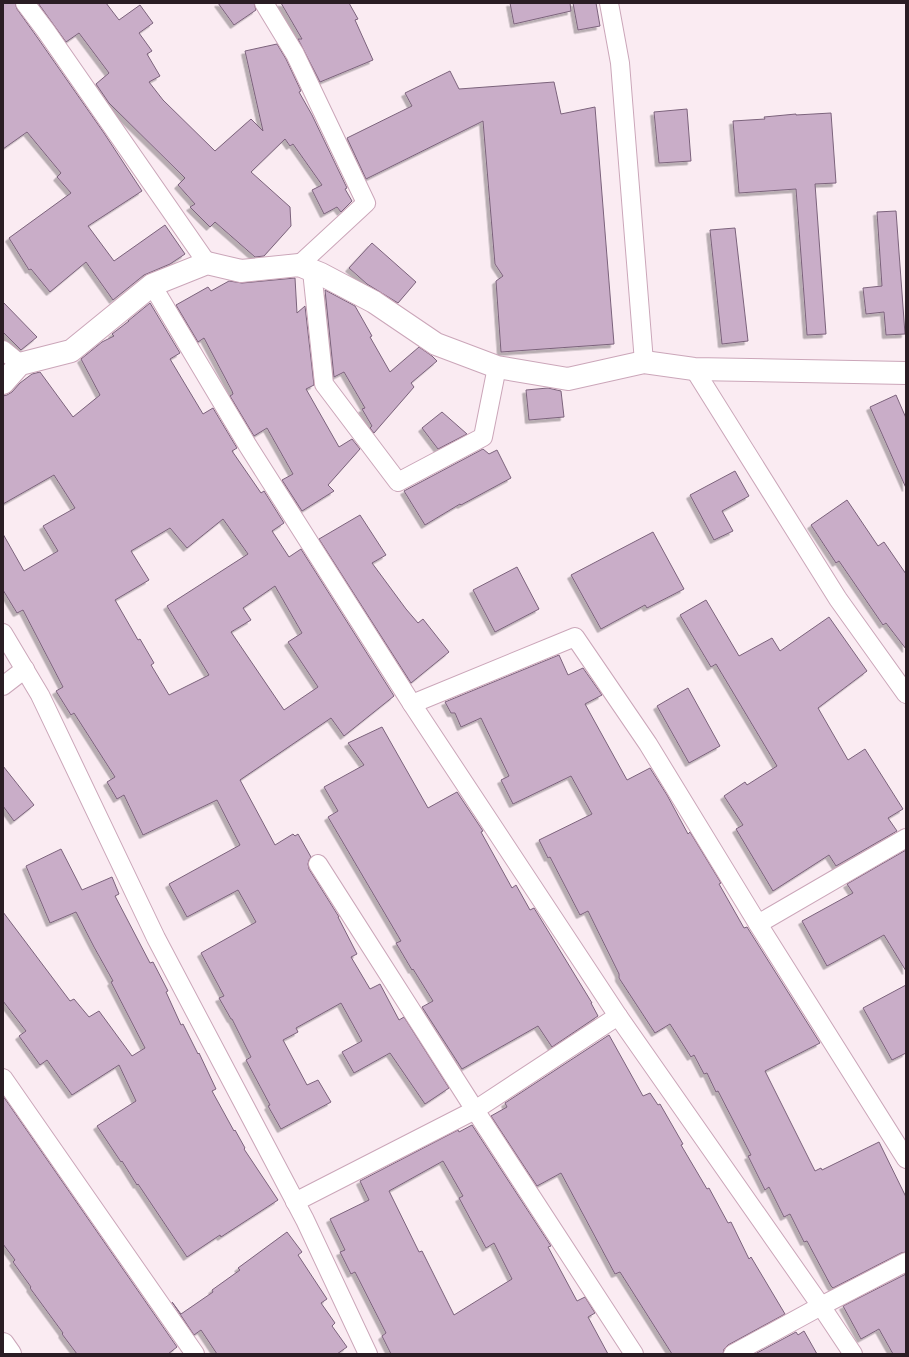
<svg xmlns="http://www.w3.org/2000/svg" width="909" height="1357" viewBox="0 0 909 1357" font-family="'Work Sans',sans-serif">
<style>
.building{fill:#c9adc8;stroke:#7c637c;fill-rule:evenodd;filter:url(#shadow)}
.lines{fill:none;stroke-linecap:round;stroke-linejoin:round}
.street-casing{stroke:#cba6b9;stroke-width:20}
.secondary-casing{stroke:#cba6b9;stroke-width:24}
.highway-casing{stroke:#cba6b9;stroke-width:24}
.street{stroke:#fff;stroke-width:18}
.secondary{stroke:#fff;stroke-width:22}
.highway{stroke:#fff;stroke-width:22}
</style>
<defs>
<filter id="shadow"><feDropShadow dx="-3.5" dy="3.5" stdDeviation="0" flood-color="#0004"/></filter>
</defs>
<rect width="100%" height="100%" fill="#faebf2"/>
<g class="building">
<path d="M3,3H15L17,9L37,37L104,133L142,191L88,226L114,261L165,225L185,254L170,264L144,275L113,300L86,262L50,292L31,269L29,270L9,238L71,193L57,177L61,173L27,132L3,149Z"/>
<path d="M38,3H106L119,20L140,5L153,23L139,33L152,51L147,54L160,76L149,82L163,100L215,151L251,119L263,131L245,51L277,44L286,59L301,91L299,92L312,115L347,188L345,189L352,201L341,212L337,207L324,214L312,190L322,185L293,144L290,146L285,139L251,172L290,207L291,226L264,256L255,257L215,222L210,227L190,207L195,204L178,185L185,178L109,103L96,84L109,73L79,33L66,42Z"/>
<path d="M218,3H254L256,10L234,25Z"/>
<path d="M281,3H349L358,19L355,20L373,60L320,82L298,39H302Z"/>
<path d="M510,3H570L571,11L514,24Z"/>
<path d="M573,3H596L600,26L578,30Z"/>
<path d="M450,71L459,89L554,82L561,114L595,107L614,344L501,352L496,281L503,276L495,264L483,121L366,179L347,138L412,106L405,93Z"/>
<path d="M687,109L691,161L659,163L654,112Z"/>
<path d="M831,113L836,183L815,184L826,334L807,335L796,189L739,193L733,121L765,119L764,117L796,114V115Z"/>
<path d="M896,211L905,334L886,335L884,312L866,314L863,288L882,286L877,212Z"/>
<path d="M735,228L748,341L722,344L710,230Z"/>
<path d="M372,243L416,282L398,303L367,284L349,268Z"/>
<path d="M295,278L297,313L305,306L314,385L306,389L339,447L352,439L360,449L328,485L334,491L302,511L282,480L293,474L267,428L254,436L230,396L233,394L232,391L204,338L198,342L176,305L208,287L211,291L229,281L242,283Z"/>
<path d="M325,290L355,306L372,336L370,337L390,372L419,347L432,356L437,361L411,383L414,387L374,433L370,428L372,426L362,409L365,408L344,372L334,377Z"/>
<path d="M3,302L37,337L21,350L3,332Z"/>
<path d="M150,303L180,353L170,359L203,414L213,408L237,448L232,451L261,493L264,491L284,523L272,531L289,557L301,549L394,696L344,736L331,718L240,780L275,845L293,834L295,836L298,834L311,857L309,860L308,864L309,869L339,917H338L357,954L351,957L370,989L380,984L399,1020L404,1017L449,1088L425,1104L390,1053L354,1073L342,1052L362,1041L341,1003L296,1028L298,1032L283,1040L307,1085L318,1080L331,1102L281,1129L268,1106L270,1105L246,1060L251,1057L232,1019H231L219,998L224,996L201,953L256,922L238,890L187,917L169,884L240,845L217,800L143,835L124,795L117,799L107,782L115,777L74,713L71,715L56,691L63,687L23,610L17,613L3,590V534L24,571L58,551L43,526L75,508L54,475L3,504V396L7,395L12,392L20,383L32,374L40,372L73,417L100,395L81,359L102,342L114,336L112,334L129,321H128ZM223,519L248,554L167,606L209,675L169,695L151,665L154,663L140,639L138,640L115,600L149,580L131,551L170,528L187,548ZM275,586L302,633L288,642L318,687L284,710L231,632L251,620L243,608Z"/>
<path d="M548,388L561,391L564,417L529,420L526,390Z"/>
<path d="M896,395L906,418V488L870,407Z"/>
<path d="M442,412L467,434L438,449L422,428Z"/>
<path d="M483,449L489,454L497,450L511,478L461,505L460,504L425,525L404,491Z"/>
<path d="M735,471L749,496L722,511L733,531L714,540L690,495Z"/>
<path d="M847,500L878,546L884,542L906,574V649L886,623L883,625L839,561L836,563L811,525Z"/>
<path d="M360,515L386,555L372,563L406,609L418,623L423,619L449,652L411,683L319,539Z"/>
<path d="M653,532L684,589L647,608L645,605L601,629L571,575Z"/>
<path d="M517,567L539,609L495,632L473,590Z"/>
<path d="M706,600L739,656L772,638L780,651L829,617L867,671L818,708L848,760L865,749L903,809L888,818L897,831L836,866L829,855L773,891L736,829L743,825L724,796L745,782L747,785L777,766L716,664L711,667L680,615Z"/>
<path d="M559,655L568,675L583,668L602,695L585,704L627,780L650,768L667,795L688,834L690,832L721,883L719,884L744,928L747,927L820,1043L765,1071L815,1171L821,1168L822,1170L879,1142L906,1197V1252L901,1253L833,1288L831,1286L807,1241L804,1242L790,1214L784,1217L769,1187L765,1190L748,1156L751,1155L718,1091L716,1092L707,1073L704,1074L694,1055L691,1057L670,1024L655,1033L619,978V974L588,911L580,915L550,857L548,858L539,840L592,814L571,776L513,804L501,780L509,776L481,718L461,727L455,713H451L445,702Z"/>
<path d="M688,688L720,746L689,763L657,706Z"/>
<path d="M382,727L428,808L457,792L483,831L481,832L512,888L516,885L530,910L534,908L592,1003H591L598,1016L552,1047L538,1026L462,1069L422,1007L433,1001L413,969L412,970L396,943L401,941L328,817L338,811L324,787L364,765L348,743Z"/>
<path d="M3,766L34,805L14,821L3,806Z"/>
<path d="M61,849L82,890L112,877L119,894L115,896L150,963L153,962L168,991L166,992L181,1025L183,1024L198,1054L199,1053L216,1089L212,1091L234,1131L235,1130L245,1148L244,1149L278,1200L221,1237L220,1235L187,1257L138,1184L137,1185L122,1161L121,1162L97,1126L136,1101L119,1065L72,1095L47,1060L40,1065L19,1036L26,1031L3,1001V912L70,1001L74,999L89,1017L99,1011L132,1056L145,1048L111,982L113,981L94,947L76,912L50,923L26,866Z"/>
<path d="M906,850V971L884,935L827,966L802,921L853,893L847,884Z"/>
<path d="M906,985V1053L892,1060L863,1008Z"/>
<path d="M609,1035L643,1096L650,1093L658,1105L660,1104L683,1144L681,1145L707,1189L709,1188L728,1223L731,1222L749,1259L751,1257L785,1314L728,1345L724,1349L723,1354H672L620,1272L615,1274L561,1173L537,1186L491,1116L507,1107L505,1103Z"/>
<path d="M3,1096L177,1347L168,1354H77L62,1334L63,1333L30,1288L31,1287L13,1262L15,1260L3,1244Z"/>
<path d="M472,1125L551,1246L548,1247L577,1301L585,1297L595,1313L588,1317L608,1354H391L382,1336L386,1333L355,1272L351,1274L340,1252L345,1250L330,1219L369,1200L360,1181L458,1130L459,1132ZM443,1161L463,1196L459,1198L486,1248L494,1243L512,1279L454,1315L422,1251L419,1252L389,1191Z"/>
<path d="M287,1232L302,1252L298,1255L327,1299L321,1303L335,1323L332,1326L347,1347L337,1354H217L201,1330L194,1335L172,1302L181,1314L213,1292L212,1290L240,1270L238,1268Z"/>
<path d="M906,1274V1354H893L879,1329L861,1339L843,1306Z"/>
<path d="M804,1331L817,1354H755L796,1332L798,1335Z"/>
</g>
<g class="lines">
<defs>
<g id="street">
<path d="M25,3L46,31L207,263"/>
<path d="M264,3L295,54L366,203L299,265"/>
<path d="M609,3L620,63L644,362"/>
<path d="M312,271L324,384L398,482L483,437L497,367"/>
<path d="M152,285L248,446L412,704L618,1016L821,1306L733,1354"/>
<path d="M3,350L20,364"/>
<path d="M694,369L838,599L906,694"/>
<path d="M3,633L40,695L156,938L305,1220L368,1354"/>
<path d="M3,686L25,669"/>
<path d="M412,704L575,637L648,744L758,924L906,1159"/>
<path d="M318,864L475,1110L634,1354"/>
<path d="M758,924L906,838"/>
<path d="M3,1078L195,1354"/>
<path d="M295,1202L475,1110L618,1016"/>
<path d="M853,1354L821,1306L906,1262"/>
</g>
<path id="secondary" d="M3,383L20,364L71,351L152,285L207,263L241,271L299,265L321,274L374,302L436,344L497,367L568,379L644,362L694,369L906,373"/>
<path id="highway" d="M3,1344L10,1354"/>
</defs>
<use href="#street" class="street-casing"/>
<use href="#secondary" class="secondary-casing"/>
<use href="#highway" class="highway-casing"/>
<use href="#street" class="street"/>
<use href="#secondary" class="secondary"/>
<use href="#highway" class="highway"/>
</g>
<rect width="909" height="1357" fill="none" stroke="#2a1d24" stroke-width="8"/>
</svg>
